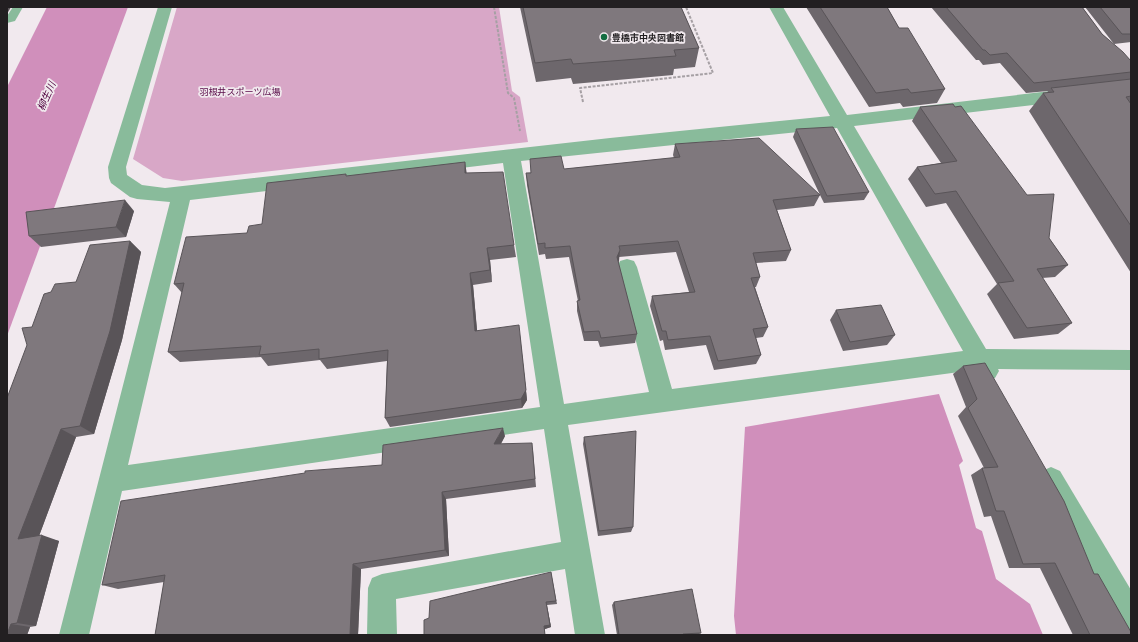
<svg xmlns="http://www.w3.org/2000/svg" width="1138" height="642" viewBox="0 0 1138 642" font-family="'Public Sans','Noto Sans JP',sans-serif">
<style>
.green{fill:#d8a7c7}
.water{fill:#d08fbb}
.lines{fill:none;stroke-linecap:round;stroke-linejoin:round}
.path{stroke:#a6a0a4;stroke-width:2;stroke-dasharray:3 1.5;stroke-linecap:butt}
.service{fill:#89bb9b;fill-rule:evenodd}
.minor{fill:#89bb9b;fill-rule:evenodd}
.wall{fill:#6d676c}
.shaded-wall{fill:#595458}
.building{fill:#7f787d;stroke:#595458}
.poi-dot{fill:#136d41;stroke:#f1e9ee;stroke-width:1.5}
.labels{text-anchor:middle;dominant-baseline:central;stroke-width:3.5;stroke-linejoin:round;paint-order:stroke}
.far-poi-label{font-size:9px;font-weight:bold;fill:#221f21;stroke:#f1e9ee;text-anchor:start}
.far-park-label{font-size:9px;fill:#560745;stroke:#f1e9ee}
.far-water-label{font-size:10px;font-style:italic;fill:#4e003e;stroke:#f1e9ee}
</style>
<rect width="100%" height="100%" fill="#f1e9ee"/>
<path class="green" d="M177,7H499L512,91L520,97L528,142L182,181L163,178L133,159Z"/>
<g class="water">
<path d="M47,7H128L7,336V87Z"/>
<path d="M939,394L963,461L959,465L976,528L982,531L996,579L1030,604L1043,635H736L734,616L745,427Z"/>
</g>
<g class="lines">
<g class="path">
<path d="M494,7L508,93L514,98L520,131"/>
<path d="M583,102L580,88L713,73L686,7"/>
</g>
<path class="service" d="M13,7H23L15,21L7,23V16Z"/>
<g class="minor">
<path d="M158,7H172L126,167L127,175L142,185L165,188L610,138L830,116L769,7H783L847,115L1068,89L1074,91L1076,95L1074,99L1068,101L854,126L986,349L1131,350V370L998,369L999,371L995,378L987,381L979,378L974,370L568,425L605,635H575L565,569L396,599L397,635H367L368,588L372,578L382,574L561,542L544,429L122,491L89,635H59L170,202L137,199L130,197L111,183L109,178L108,167ZM837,128L963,351L672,389L637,267L634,261L627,259L620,261L617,267L649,392L564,404L521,161ZM503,163L540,407L128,465L190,200Z"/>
<path d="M1051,467L1060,471L1131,590V631L1121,627L1042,489L1038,480L1042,471Z"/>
</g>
</g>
<g class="wall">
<path d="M520,7H681L699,48L695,67L674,69L673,75L573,84L571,78L536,82Z"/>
<path d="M806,7H887L899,28L945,89L937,103L903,107L900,103L869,107Z"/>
<path d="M931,7H1082L1102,34L1131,61V273L1029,111L1043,93H1047L1048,91L1026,93L1000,63L983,65L979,60H976Z"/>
<path d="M1085,7H1131V42L1114,44Z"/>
<path d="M920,107L1049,238L1068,265L1055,277L1042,278L1072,323L1058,334L1014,339L987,294L997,284L946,203L926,207L908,179L917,167L941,163L912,121Z"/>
<path d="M796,129L869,192L864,200L824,203L820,195L814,206L777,210L791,250L786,261L756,263L760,277L756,287H755L768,327L763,337L756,338L761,355L756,364L714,370L706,345L665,350L663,340L660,341L650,306L652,296L689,292L676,252L619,257L618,262L637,334L635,343L600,347L598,341H584L577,311V301H578L569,257L546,259L545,254L539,255L527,185L526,173L674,158L673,155L675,144L820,195L793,137Z"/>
<path d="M467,173L514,245L516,257L490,260L492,282L473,285L477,331L520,336L527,400L522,408L390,427L385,418L387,361L327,369L320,360L268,366L261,357L180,362L168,352L182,293L174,284L247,233L262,224L347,176Z"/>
<path d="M134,211L126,237L41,247L29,236Z"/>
<path d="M130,241L141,252L122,340L94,434L76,437L39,536L59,541L36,626L30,627L27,635H7L27,345L32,327L51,292L76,282Z"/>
<path d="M836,310L895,335L887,345L843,351L830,320Z"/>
<path d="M963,366L1094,574L1131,635H1073L1040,568H1009L991,516L984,517L971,475L982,468H984L958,416L966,407L953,374Z"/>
<path d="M505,436L501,444L533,451L536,487L446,499L449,556L361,569L358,635H155L164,582L118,589L102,585L382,465Z"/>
<path d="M584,437L633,527L631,532L598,536L583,444Z"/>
<path d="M551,572L557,604L547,605L551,627L545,629V635H424Z"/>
<path d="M614,602L701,633L697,635H617L612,605Z"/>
</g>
<g class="shaded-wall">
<path d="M7,7H11L7,14Z"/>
<path d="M465,162L467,175L465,173Z"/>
<path d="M125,200L134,211L126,237L116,227Z"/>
<path d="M130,241L141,252L122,340L94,434L80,426Z"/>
<path d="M487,248L490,260L492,282L490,270Z"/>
<path d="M620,250L619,261L616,267L617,257Z"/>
<path d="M470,273L473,285L478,341L475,331Z"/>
<path d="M520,336L527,400L522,408L521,399Z"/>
<path d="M503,428L505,436L496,452L494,444Z"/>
<path d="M61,429L76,437L36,544L18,539Z"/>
<path d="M442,492L446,499L449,556L445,550Z"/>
<path d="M42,535L59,541L36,626L17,623Z"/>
<path d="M353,564L361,569L358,635H350Z"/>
<path d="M546,602L551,627L545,629V635L544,626Z"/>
<path d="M11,624L30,627L27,635H7Z"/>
</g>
<g class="building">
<path d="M523,7H681L699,48L674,50L676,56L573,64L571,59L535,63Z"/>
<path d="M820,7H887L899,28H908L945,89L911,93L908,89L876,93Z"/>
<path d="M946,7H1082L1102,34L1123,52L1131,61V72L1034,83L1007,53L990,55L985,50H983Z"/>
<path d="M1100,7H1131V34H1122Z"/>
<path d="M1131,79V96L1126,97L1131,104V226L1043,93L1054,92L1051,88Z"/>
<path d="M953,104L955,107L961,106L1027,195L1054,194L1049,238L1068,265L1037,269L1072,323L1027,328L998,283L1014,281L956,191L935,194L917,167L957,161L920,107Z"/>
<path d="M833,127L869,192L827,196L796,129Z"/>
<path d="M759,138L820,195L773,200L791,250L753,253L760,277L751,278L768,327L753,329L761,355L718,361L710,336L668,340L666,331H662L652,296L695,292L678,241L619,246L620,250L617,257L637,334L601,338L599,331L584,332L577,301L580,300L570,246L545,248V243L538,244L526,173H531L530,159L561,156L564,169L680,157L675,144Z"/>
<path d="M465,162V173L503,172L514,245L487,248L490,270L470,273L475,331L519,325L526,390L521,399L385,418L388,350L319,359V349L259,355L261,346L168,352L184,283L174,284L186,237L247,233L249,226L262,224L267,183L346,174V176Z"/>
<path d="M125,200L116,227L29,236L26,212Z"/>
<path d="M130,241L110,331L80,426L61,429L18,539L42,535L17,623L11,624L7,634V398L27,345L22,328L32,327L44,294L51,292L55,284L76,282L90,245Z"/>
<path d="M881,305L895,335L850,342L836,310Z"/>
<path d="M985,363L1064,501L1094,574H1098L1131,632V635H1090L1055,563L1023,564L1004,511H996L982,468L998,467L968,408L977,399L963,366Z"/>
<path d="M503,428L494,444L532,443L535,479L442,492L445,550L353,564L350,635H155L165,575L102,585L121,501L305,473V471L382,465L383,445Z"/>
<path d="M636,431L633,527L599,531L584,437Z"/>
<path d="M551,572L556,601L546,602L550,625L544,626L545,635H424V620L429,618L430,601Z"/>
<path d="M692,589L701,633L683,634V635H619L614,602Z"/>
</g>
<circle class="poi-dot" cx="604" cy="37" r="4"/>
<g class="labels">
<g class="far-poi-label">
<text x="612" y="37">豊橋市中央図書館</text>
</g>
<g class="far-park-label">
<text x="240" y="91">羽根井スポーツ広場</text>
</g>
<g class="far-water-label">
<text transform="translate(46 96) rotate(-66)">柳生川</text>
</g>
</g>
<rect width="1138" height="642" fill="none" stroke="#221f21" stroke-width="16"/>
</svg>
